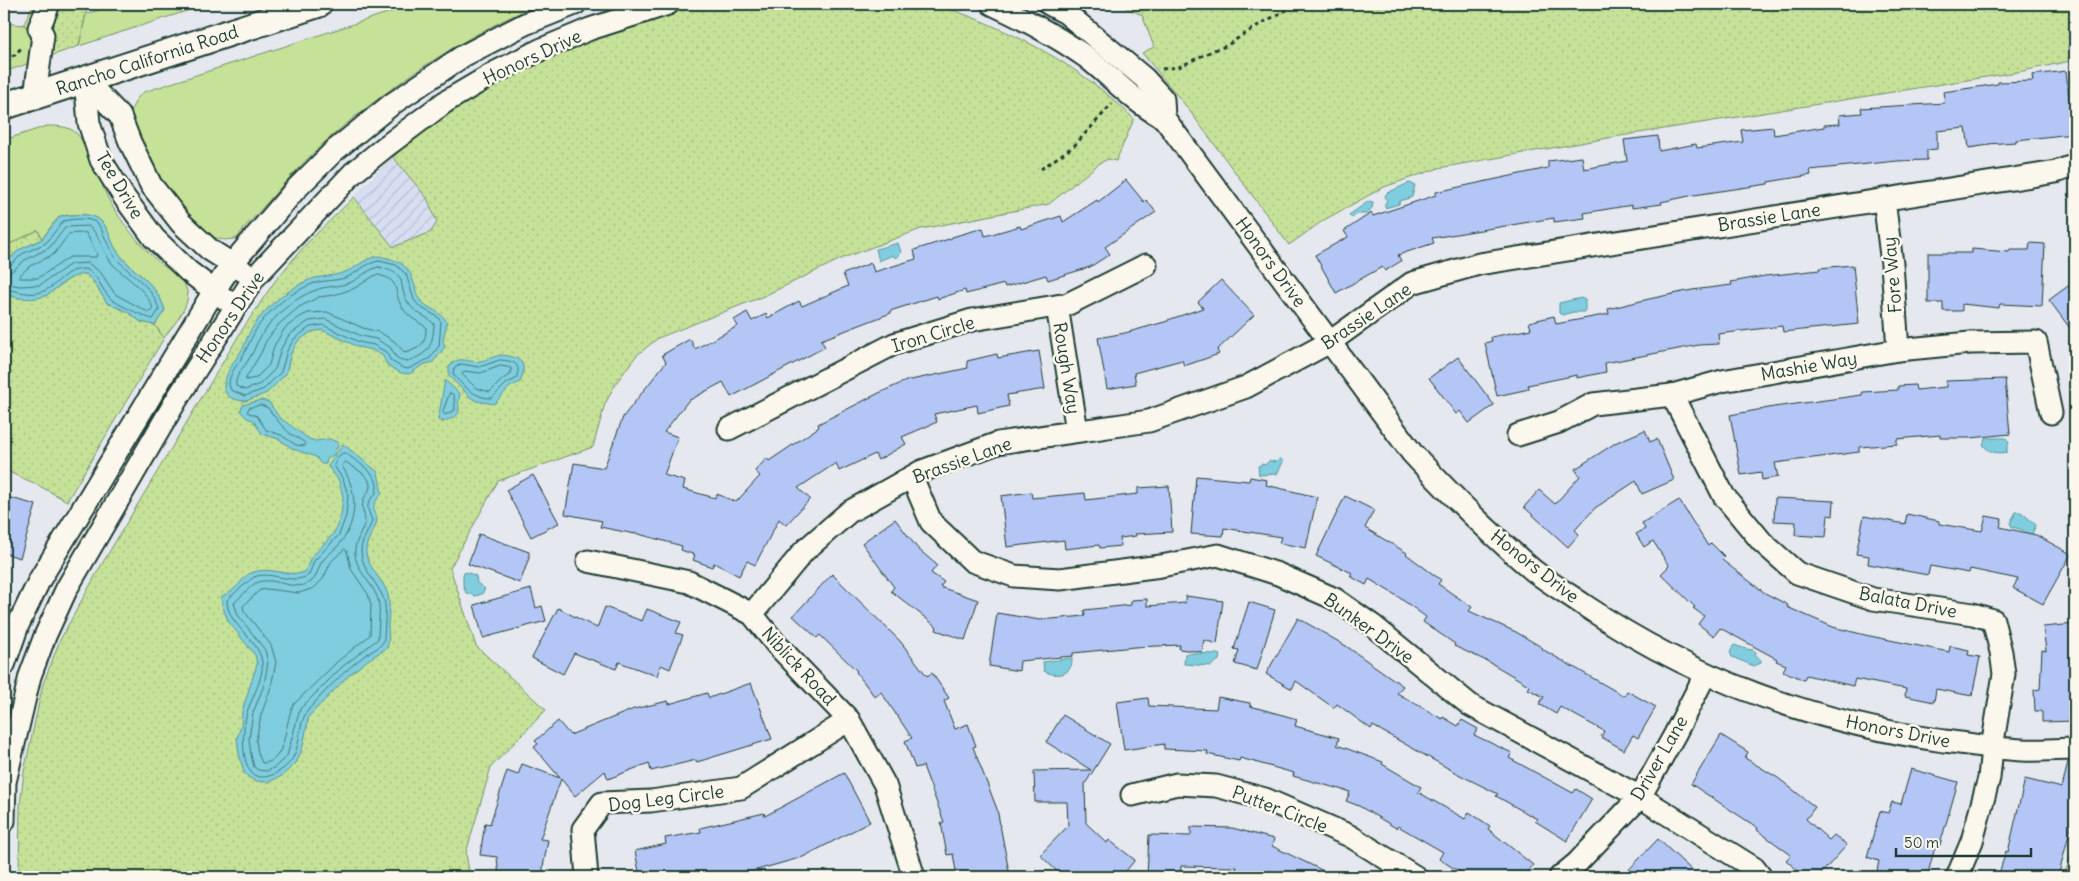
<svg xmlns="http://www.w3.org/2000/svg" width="2079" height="881" viewBox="0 0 2079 881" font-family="Delius,sans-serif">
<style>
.industrial{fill:url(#industrial-furrows)}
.grass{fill:url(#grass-dots);stroke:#729066}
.green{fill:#c6e299;stroke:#729066}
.water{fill:#7fcdde;stroke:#59939a}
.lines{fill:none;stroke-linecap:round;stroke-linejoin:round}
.shore{stroke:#457778;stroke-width:1}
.building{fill:#b4c6f6;stroke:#1f3d34}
.minor-casing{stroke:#1f3d34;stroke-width:25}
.major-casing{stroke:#1f3d34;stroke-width:30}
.path{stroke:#1f3d34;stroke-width:3;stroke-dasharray:4 4;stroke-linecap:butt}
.minor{stroke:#fbf7ec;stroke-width:21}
.major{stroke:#fbf7ec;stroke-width:26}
.labels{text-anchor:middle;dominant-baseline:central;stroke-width:5;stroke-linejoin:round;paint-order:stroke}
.street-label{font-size:18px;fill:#1f3d34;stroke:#fbf7ec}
</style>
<defs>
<pattern id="industrial-furrows" width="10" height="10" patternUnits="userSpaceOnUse" patternTransform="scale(1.25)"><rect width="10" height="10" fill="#d7def1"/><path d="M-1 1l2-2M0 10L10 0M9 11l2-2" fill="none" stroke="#b8bfcf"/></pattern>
<pattern id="grass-dots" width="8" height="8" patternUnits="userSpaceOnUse" patternTransform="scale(1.25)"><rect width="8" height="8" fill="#c6e299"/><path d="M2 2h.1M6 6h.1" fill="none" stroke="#aac384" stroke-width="1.8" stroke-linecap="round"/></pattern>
</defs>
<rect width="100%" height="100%" fill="#e6e8ef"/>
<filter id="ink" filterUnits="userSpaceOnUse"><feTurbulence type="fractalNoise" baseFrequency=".02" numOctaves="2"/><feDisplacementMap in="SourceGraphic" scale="10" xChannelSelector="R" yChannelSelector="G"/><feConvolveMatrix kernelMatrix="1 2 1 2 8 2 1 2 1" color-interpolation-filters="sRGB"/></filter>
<g filter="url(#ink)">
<path class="industrial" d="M393,157L427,197L437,223L431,232L393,248L354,197Z"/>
<g class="grass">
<path d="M33,4H88L79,46L30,63L35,35L24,25Z"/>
<path d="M705,4L939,5C1011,30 1080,64 1134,119L1116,161L1108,159L1100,163L1049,204L921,229L843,258L764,296L658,338L636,356L616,383L605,404L593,447L498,481L450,568L476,646L546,710L491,767L466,853L470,877H19L20,805L24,772L43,684L60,640L99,569L242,330L275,281L305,245L354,197L393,247L431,232L437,222L427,198L393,157C477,79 596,34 705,4Z"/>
<path d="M1118,4H2075V60L2023,71L1614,137L1439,168L1384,187L1324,220L1289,245L1186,106L1142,53L1154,47L1142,15Z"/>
<path d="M38,230L42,239L19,250L4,264V241L6,245Z"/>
<path d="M76,274H86L93,281L107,303L128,312L141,322L155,325L164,338L67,501L34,483L4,470V293L17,298L45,296Z"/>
<path d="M2075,842V877H2064Z"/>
</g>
<g class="green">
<path d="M120,4H208L79,46L86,14Z"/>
<path d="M415,4H540C465,34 387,88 326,141C297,167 272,198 245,227L237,238C221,243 211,237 198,227L152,173L129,119L133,106L138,97L144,92Z"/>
<path d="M4,23L24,25L35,34L30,63L4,72Z"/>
<path d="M47,126C57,126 69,126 76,133C92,149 101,191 116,212C127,229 141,245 155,259C165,269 184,276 187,291C191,307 172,326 164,338L155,325L165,310C155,280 131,272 115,248C109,239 108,224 98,219C87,212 73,215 60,216L52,225L42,239L38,230L6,246L4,241V140Z"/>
</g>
<g class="water">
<path d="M1409,183L1415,185L1412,197L1400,201L1399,204L1385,208V203L1387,201L1385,196L1387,193Z"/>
<path d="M1369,201L1373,202L1372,208L1366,214H1357L1352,218L1349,215Z"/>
<path d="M72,215C82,215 93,213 101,221C109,228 111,242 117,251C134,275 155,279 165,310L155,325L141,322L128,312L107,303L93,281L86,274C69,275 61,286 47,295C36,301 15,299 4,293V264L19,250L42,239L60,216Z"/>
<path d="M898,243L901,252L898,257L895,258L893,255L879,261L876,249Z"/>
<path d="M379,256C400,261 408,263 415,286C416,291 417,296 420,300C429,310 439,309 447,322L443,341L445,347L433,362L423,365L409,374L401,373L387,365L383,356L372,350L358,347L322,330L311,332L298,341L291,353L286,374L267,393L246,401C205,399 232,365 243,348C246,342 247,336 251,330C260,315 273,302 288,292C294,287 307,280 315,278C325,276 335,276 345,272C359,267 362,259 379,256Z"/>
<path d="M1581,298L1585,300V312H1573L1562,315L1559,313V303Z"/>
<path d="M500,355C519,356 529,362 520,382L510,387L494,404L476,401L470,397L449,376V367C461,353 467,364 480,361C486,360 493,357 500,355Z"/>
<path d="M445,380L460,394C455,411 468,414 442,422L438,420Z"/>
<path d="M261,400L269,402L279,417L309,439L316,441L330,439L339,443L334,455L327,459L326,464H321L316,457L293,449L279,439L262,434L253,420L247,418L240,411L243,405Z"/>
<path d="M1986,438H2006L2009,443L2007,447V452C1998,454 1988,453 1983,444Z"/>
<path d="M343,444L378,472L382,494C371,506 373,506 377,521C374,532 365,541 366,553C368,565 377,574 383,584C392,598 389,609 388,625C388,633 390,639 387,648L368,660L349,675L309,716L303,746L297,762L282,776L268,782L255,781L251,779L244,773L239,754L237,738L241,726L242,711L257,664L255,655L228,621L222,605L221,597C226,594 231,592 235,588C240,584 245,575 251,573C269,565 290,578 305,572L310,559L334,533L341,515L343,497L339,481L328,466Z"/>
<path d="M1280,458L1283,462L1277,474L1259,475L1258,466L1262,464L1265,465L1269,461L1276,462Z"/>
<path d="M2016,512H2021L2036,525L2032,534L2027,535L2023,530L2012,527L2010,523Z"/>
<path d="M466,572L476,576L477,583L485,589L482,594L475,596L466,593L463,585V574Z"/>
<path d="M1734,645L1746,649L1753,650L1756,652L1755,656L1761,660V663L1754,666L1732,657L1730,652Z"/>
<path d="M1188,653L1217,654L1220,655L1219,660L1211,666L1184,664L1185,654Z"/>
<path d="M1072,658C1073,675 1057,678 1044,671L1043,662Z"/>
</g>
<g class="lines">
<g class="shore">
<path d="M86,233L97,254L96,257H70L38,278H20V275L30,266L54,254L69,234Z"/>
<path d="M379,261L396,265L406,274L414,300L420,307L438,317L441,322L439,346L430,358L408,369L403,368L391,361L386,352L374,345L359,342L323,325L310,327L294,339L287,351L281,372L264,389L245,396L231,390C225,379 235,368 241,359C246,351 249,343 253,335C264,313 291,291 315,283C324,280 335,281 345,278C358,273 365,263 379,261Z"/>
<path d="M4,267H9L22,254L46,243L63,221C73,219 88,217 97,223C103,229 107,246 113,254C127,274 153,284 159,310L153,319C147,318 115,303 111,299C101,290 99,275 86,269C63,269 61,283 44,291C31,297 16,290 4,289"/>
<path d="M379,267C412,275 395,284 409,304C416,314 427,316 434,324C433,347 428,355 405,362L396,357L390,347L376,339L361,336L325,319L309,321L289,335L281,349L275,369L260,384L245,390L236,386C234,377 244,367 249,359C254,352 256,343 261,336C274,316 293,298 316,290C325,286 338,287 349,283C360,279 367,269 379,267Z"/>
<path d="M4,274L11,272L25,260L49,248L66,227L88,226C98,231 103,252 111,262C124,278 147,288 153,309L150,312L146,311L115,294L101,273L88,263L71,264L40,285L19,286L4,283"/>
<path d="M379,275C402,281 392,291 402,307C408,317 417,321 426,327C426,344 421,348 405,353L394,341L379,332L363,328L327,312L308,313L300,317L285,328L274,346L269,365L256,378L246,380V378L261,353L266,341L279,324L299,307L319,297L334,295L355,288L374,276Z"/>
<path d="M500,360C514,361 522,363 516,379L507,383L492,398C477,399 462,386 453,374L454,368L461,364L479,367Z"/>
<path d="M501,366L511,368V374L503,379L490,392L476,388L462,374L464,371L480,373Z"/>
<path d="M450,393L454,395L455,410L445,415L443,412Z"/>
<path d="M261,405L268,408C275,418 282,427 292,435C297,438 302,440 306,444L305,446L296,445L281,435L266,430L257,416L247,412L249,408Z"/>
<path d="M343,453H346C357,463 382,474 376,492C375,496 371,498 369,502C366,509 370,514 372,521C369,531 361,540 361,551C361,569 379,584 384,600C387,608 384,630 384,640C381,648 371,651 364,656C344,671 326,690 309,709C297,722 302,744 292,759C288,766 279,772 272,775C265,778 255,778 251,772C240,759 243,724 248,709C253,696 264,677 262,662C259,638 227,626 227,600C230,597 252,578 254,577C272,570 292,586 309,575L314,561L339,535L346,516L348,495L343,479L334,466L338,457Z"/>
<path d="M346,462C352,467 367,474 369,481C373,491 364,494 363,502C361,510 365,514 365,521C365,526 356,540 355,549C353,572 377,584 379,605C380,613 378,629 378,639L342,667L300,709L287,756L275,767L267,771L258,770L254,767L251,755L249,739L253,713L264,685L268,662L265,650L238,615L234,603C239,599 251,585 256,583C273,575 292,592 309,583C318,578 317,568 323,560C329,553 339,547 344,538C359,514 356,488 342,466Z"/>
<path d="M345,549L347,551L351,569L368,594L371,605L370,635L337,662L294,704C284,719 288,764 262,763L258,753L256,740L261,715L271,687L276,662L271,645L244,611L243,606L260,590L267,589L299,593L314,588L323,579L331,562Z"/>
</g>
</g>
<g class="building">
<path d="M2066,71L2073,134L2016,140V142L1988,144L1989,145L1969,148L1966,128L1937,131V149L1927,150V160L1897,161L1810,170L1811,175L1768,182V184L1694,195L1661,202L1662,204L1632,208V205L1584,213L1585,218L1554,222V218L1432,238L1434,243L1398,255L1401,261L1385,271L1382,267L1336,293L1315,255L1348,237L1344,231L1371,213L1373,216L1436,195V192L1548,168V161L1582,157L1584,169L1627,161L1624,140L1658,136L1659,151L1696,144L1697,148L1743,142L1741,130L1773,127L1774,135L1824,127V125L1840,124L1839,115L1862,113L1861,108L1945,103L1943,92L1998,84V82L2033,81L2032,75Z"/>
<path d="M1126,180L1144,202L1146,200L1156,212L1105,247L1110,254L1090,267L1048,280L1046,275L1005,287L1004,284L966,294L965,290L938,299L937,296L890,311L891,313L821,340L825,347L731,397L723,382L688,401L664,432L678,437L664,475L685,481L683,489L715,498L717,494L736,502L760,476L755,471L767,458L769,461L819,427L818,424L879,393L906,381L968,368L967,361L997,354L998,358L1039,351L1045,389L1007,395L1009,406L978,413L977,405L934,414L937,422L902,437L906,444L878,460L875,454L839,471L836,463L798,488L810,499L786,525L779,519L755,565L747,561L739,576L714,563L712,567L693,560L695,555L681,550L682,546L635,533V534L600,527L602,521L565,514L574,463L604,468L623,417L666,362L662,355L690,339L695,349L738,326L734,320L747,312L752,321L766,314L768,318L799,301L802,306L848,286L843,274L871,263L874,272L916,259L914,250L952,238V237L983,228L985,236L1020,226L1021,229L1061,216L1063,222L1097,200L1098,202Z"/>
<path d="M2030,243L2045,244L2042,306L2000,304L1999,308L1962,304V311H1943V303H1928V253H1972V249L2009,252L2010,250H2029Z"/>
<path d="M1853,265L1859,324L1783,332L1782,326L1718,334L1719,344L1699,345L1605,363L1606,372L1577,378V375L1528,385L1529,389L1497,396L1485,343L1492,341L1491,337L1531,329L1529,322L1554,316L1556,324L1609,314L1608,309L1649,299L1692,290L1732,285L1731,282L1765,276L1820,270L1819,268Z"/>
<path d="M1221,280L1254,315L1217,350L1219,354L1184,366L1182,360L1134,373L1136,384L1107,389L1098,338L1125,333L1168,321V320L1203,308L1198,302Z"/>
<path d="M2075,281V335L2049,300Z"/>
<path d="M1458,357L1494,405L1469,423L1460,411L1456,414L1429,378Z"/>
<path d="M2005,379L2010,434L1971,438H1940V435L1897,439V444L1859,447V452L1775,463L1778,477L1762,480L1761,472L1741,475L1730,415L1774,407L1862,395V392L1898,390V386L1915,385L1916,390L1946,387V381Z"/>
<path d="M1645,430L1650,442L1657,439L1674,480L1642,494L1636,481L1595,508L1575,530L1579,534L1568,547L1524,507L1539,490L1555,504L1580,476L1575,469L1617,442Z"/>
<path d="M533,475L559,523L531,537L506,490Z"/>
<path d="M1196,476L1249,481L1250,477L1267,480L1266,485L1317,497L1306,548L1279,543L1281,537L1224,528L1223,536L1191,534Z"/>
<path d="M1169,486L1172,532L1135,534L1136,536L1120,538L1121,546L1100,548L1099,545L1065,549L1064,540L1007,547L1001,496L1031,492L1032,498L1085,493L1086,500L1138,494V488Z"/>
<path d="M4,496L36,505L20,558L4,553Z"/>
<path d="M1345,496L1374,510L1365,528L1407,553L1406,554L1441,580L1438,584L1472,607L1469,611L1516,632L1543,648L1542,649L1624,696L1627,691L1656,707L1638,738L1633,735L1624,750L1601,737L1604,731L1560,707L1556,714L1539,704L1544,697L1528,689L1530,686L1491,663L1454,646L1455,644L1423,622L1426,617L1397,596L1369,579L1366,585L1350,576L1352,573L1316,556Z"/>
<path d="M1775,498L1834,501L1833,516L1828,515L1826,537L1795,535L1796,522L1774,521Z"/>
<path d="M1679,500L1708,546L1711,543L1725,557L1722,560L1765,593L1788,605L1787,607L1833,627L1865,635L1949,652L1950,646L1969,650L1968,655L1980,657L1972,696L1936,689L1934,702L1905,696L1906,689L1855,679L1853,686L1806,675L1804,680L1783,671L1786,665L1776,661L1777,659L1720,628L1714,636L1698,624L1704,616L1693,608L1695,607L1661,574L1669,566L1653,541L1644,547L1636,534L1645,529L1642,523Z"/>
<path d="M1907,514L1939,521V524L1982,531L1986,516L2002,519L2000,527L2036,535L2071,554L2043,604L2013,588L2018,579L1970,569L1969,573L1930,566L1928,575L1868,564L1869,556L1856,554L1864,516L1905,524Z"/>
<path d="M895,519L918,549L937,565L931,573L944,582L940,587L978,600L965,640L936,630L937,627L891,591L894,587L862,543Z"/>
<path d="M479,534L529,552V558L520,583L468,564Z"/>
<path d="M832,574L900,641L927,676L932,673L949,698L944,701L955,729L968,724L976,746L973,747L997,809L1010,877H957L953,854L947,855L941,823L944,822L923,766L915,768L905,741L912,738L881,692L875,697L856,672L857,671L820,635L817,638L793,616Z"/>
<path d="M531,589L536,608L542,606L546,621L483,638L474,605Z"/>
<path d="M1186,596L1223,601L1217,644L1204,640L1202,652L1179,649L1180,645L1134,647L1073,653V656L1020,661L1019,671L989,666L997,613L1040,620L1085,616L1084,610L1131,605V600L1147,599V606L1185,603Z"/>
<path d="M1249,602L1275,610L1257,670L1235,664L1239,650L1234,649Z"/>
<path d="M605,607L642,621L647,609L681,622L676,633L683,635L670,669L661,665L657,676L619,662L616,669L574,653L563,674L532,658L558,608L597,628Z"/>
<path d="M1298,618L1346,646L1403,686L1397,693L1442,719L1443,717L1458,726L1462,720L1478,729L1474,735L1512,753L1509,758L1573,793L1576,789L1592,799L1567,841L1535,821L1537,819L1496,796L1498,794L1460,775L1373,726L1371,729L1337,704L1334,708L1296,681L1292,689L1266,674Z"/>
<path d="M2075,624V721L2042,722V711H2035L2034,690L2040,689L2042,650L2046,651L2043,627Z"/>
<path d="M751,683L772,739L697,762L696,760L651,771L649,763L608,779L605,771L575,796L561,779L540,839L548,840L543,867L544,877H499L497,857L480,855L485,823L490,824L507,771L518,775L522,764L560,778L534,747L538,744L535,741L558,721L570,735L634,709L668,701L669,704L707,693L709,698Z"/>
<path d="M1218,697L1250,703V706L1297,719L1295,726L1339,738L1337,745L1383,762L1382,764L1421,787L1418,792L1465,819L1469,812L1490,826L1488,829L1533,865L1523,877H1468L1439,859L1443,852L1398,826L1396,828L1359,806L1346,801L1350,792L1293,776L1294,773L1240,758L1239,761L1207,754L1208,751L1164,749V744L1124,750L1117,702L1148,698L1149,706L1216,709Z"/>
<path d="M1063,715L1110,744L1085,784L1086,823L1107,843L1109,840L1135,860L1121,877H1063L1040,855L1068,826L1067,802H1035L1034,771L1091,770L1046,742Z"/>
<path d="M1721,735L1748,752L1745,758L1778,778L1815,807L1806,819L1829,840L1834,835L1847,845L1818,877H1805L1786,860L1791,855L1757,830L1758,828L1691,784Z"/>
<path d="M2075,762V824L2072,823L2058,877H1998L2006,851L2008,852L2025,779L2062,788L2068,762Z"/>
<path d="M1911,769L1958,782L1939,848L1935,847L1927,877H1900L1877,871L1879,861L1867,857L1880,811L1888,813L1892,802L1901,804Z"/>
<path d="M844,773L870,822L803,857L746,873L747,877H640L635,851L666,844L665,838L701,832L700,828L764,813L765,816Z"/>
<path d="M1191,827L1232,828L1274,839L1272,846L1336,877H1234L1237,867L1181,866L1180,877H1147L1149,835L1191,836Z"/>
<path d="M1658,839L1699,877H1622Z"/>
</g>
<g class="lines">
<defs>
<g id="minor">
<path d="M992,4C1024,19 1057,36 1086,57C1112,77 1134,103 1164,118L1412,453C1451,495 1490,534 1534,571C1550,583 1568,594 1584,605C1694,680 1813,722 1944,741C1970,744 1996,749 2022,750C2040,751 2058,749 2075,749"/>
<path d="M1049,4L1066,13L1144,78L1163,99L1164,118"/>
<path d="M85,80L89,123L101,160L124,197L154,238L188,271L225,299"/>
<path d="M85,80L120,116L130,142L151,185L181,223L210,250L243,271"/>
<path d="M35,96L43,35L39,28L49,4"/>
<path d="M1884,199L1892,264L1898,350"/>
<path d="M1057,306L1077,431"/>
<path d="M1672,395L1724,496L1762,542L1797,573L1873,599L1973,614L1993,620L2001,652L2004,674L1992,748L1989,778L1972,841L1957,877"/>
<path d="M729,429L894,344L972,320L1068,304L1146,265"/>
<path d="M1518,435L1559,422L1593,404L1672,395L1722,381L1898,350L1970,343L2036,342L2051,413"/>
<path d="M912,477L931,522L972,561L1014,576L1060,579L1161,566L1218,555L1278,574L1335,599L1372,625L1470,705L1640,797L1754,868L1761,877"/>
<path d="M588,561L689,582L752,614L776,644L849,720L885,785L914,877"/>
<path d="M752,614L804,551L849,512L922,471L998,443L1149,421L1246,387L1330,342L1412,283L1479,264L2056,172L2075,165"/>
<path d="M4,665L18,625L40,579L214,291L232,264L294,191L334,151L392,104L463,56L525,24L575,4"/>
<path d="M1132,795L1177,784L1216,786L1265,799L1350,836L1416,877"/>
<path d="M4,821L5,782L30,676L45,636L67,588L177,399L254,278L353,173L385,147L445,102L496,72L542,49L590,29L668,4"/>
<path d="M587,877L583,829L602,803L651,801L741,788L849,720"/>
<path d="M1560,877L1577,863L1640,797L1675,734L1705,675"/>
</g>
<path id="major" d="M4,106L318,4"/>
</defs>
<use href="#minor" class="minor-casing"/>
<use href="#major" class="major-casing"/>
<g class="path">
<path d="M4,58L15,55L22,47"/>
<path d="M1162,69L1179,67L1214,50L1226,46L1260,24L1298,4"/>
<path d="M1041,169L1074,146L1112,104"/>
</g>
<use href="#minor" class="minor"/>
<use href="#major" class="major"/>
</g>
</g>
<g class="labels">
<g class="street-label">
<text transform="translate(532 57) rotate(-25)">Honors Drive</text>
<text transform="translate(147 60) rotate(-18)">Rancho California Road</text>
<text transform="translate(120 185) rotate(59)">Tee Drive</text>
<text transform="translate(1769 217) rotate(-9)">Brassie Lane</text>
<text transform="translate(1271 262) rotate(54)">Honors Drive</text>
<text transform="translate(1892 275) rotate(-95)">Fore Way</text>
<text transform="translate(1366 316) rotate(-34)">Brassie Lane</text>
<text transform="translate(230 317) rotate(-56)">Honors Drive</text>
<text transform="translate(933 334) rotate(-17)">Iron Circle</text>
<text transform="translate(1809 366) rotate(-10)">Mashie Way</text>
<text transform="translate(1067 368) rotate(81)">Rough Way</text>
<text transform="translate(962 460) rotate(-20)">Brassie Lane</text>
<text transform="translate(1535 566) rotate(38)">Honors Drive</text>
<text transform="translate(1908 602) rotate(11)">Balata Drive</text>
<text transform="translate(1369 628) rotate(36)">Bunker Drive</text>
<text transform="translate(799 666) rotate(47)">Niblick Road</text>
<text transform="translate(1898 731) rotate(11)">Honors Drive</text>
<text transform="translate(1659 758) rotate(-60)">Driver Lane</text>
<text transform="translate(666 798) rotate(-7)">Dog Leg Circle</text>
<text transform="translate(1280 809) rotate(21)">Putter Circle</text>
</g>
</g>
<rect width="2079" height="881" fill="none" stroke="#fbf7ec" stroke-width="20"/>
<rect x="10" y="10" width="2059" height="861" fill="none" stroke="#1f3d34" stroke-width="2" filter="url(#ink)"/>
<path d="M1896 848v8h135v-8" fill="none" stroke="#1f3d34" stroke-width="2.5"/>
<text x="1904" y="848" font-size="15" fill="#1f3d34" stroke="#fbf7ec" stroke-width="4" paint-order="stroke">50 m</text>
</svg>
